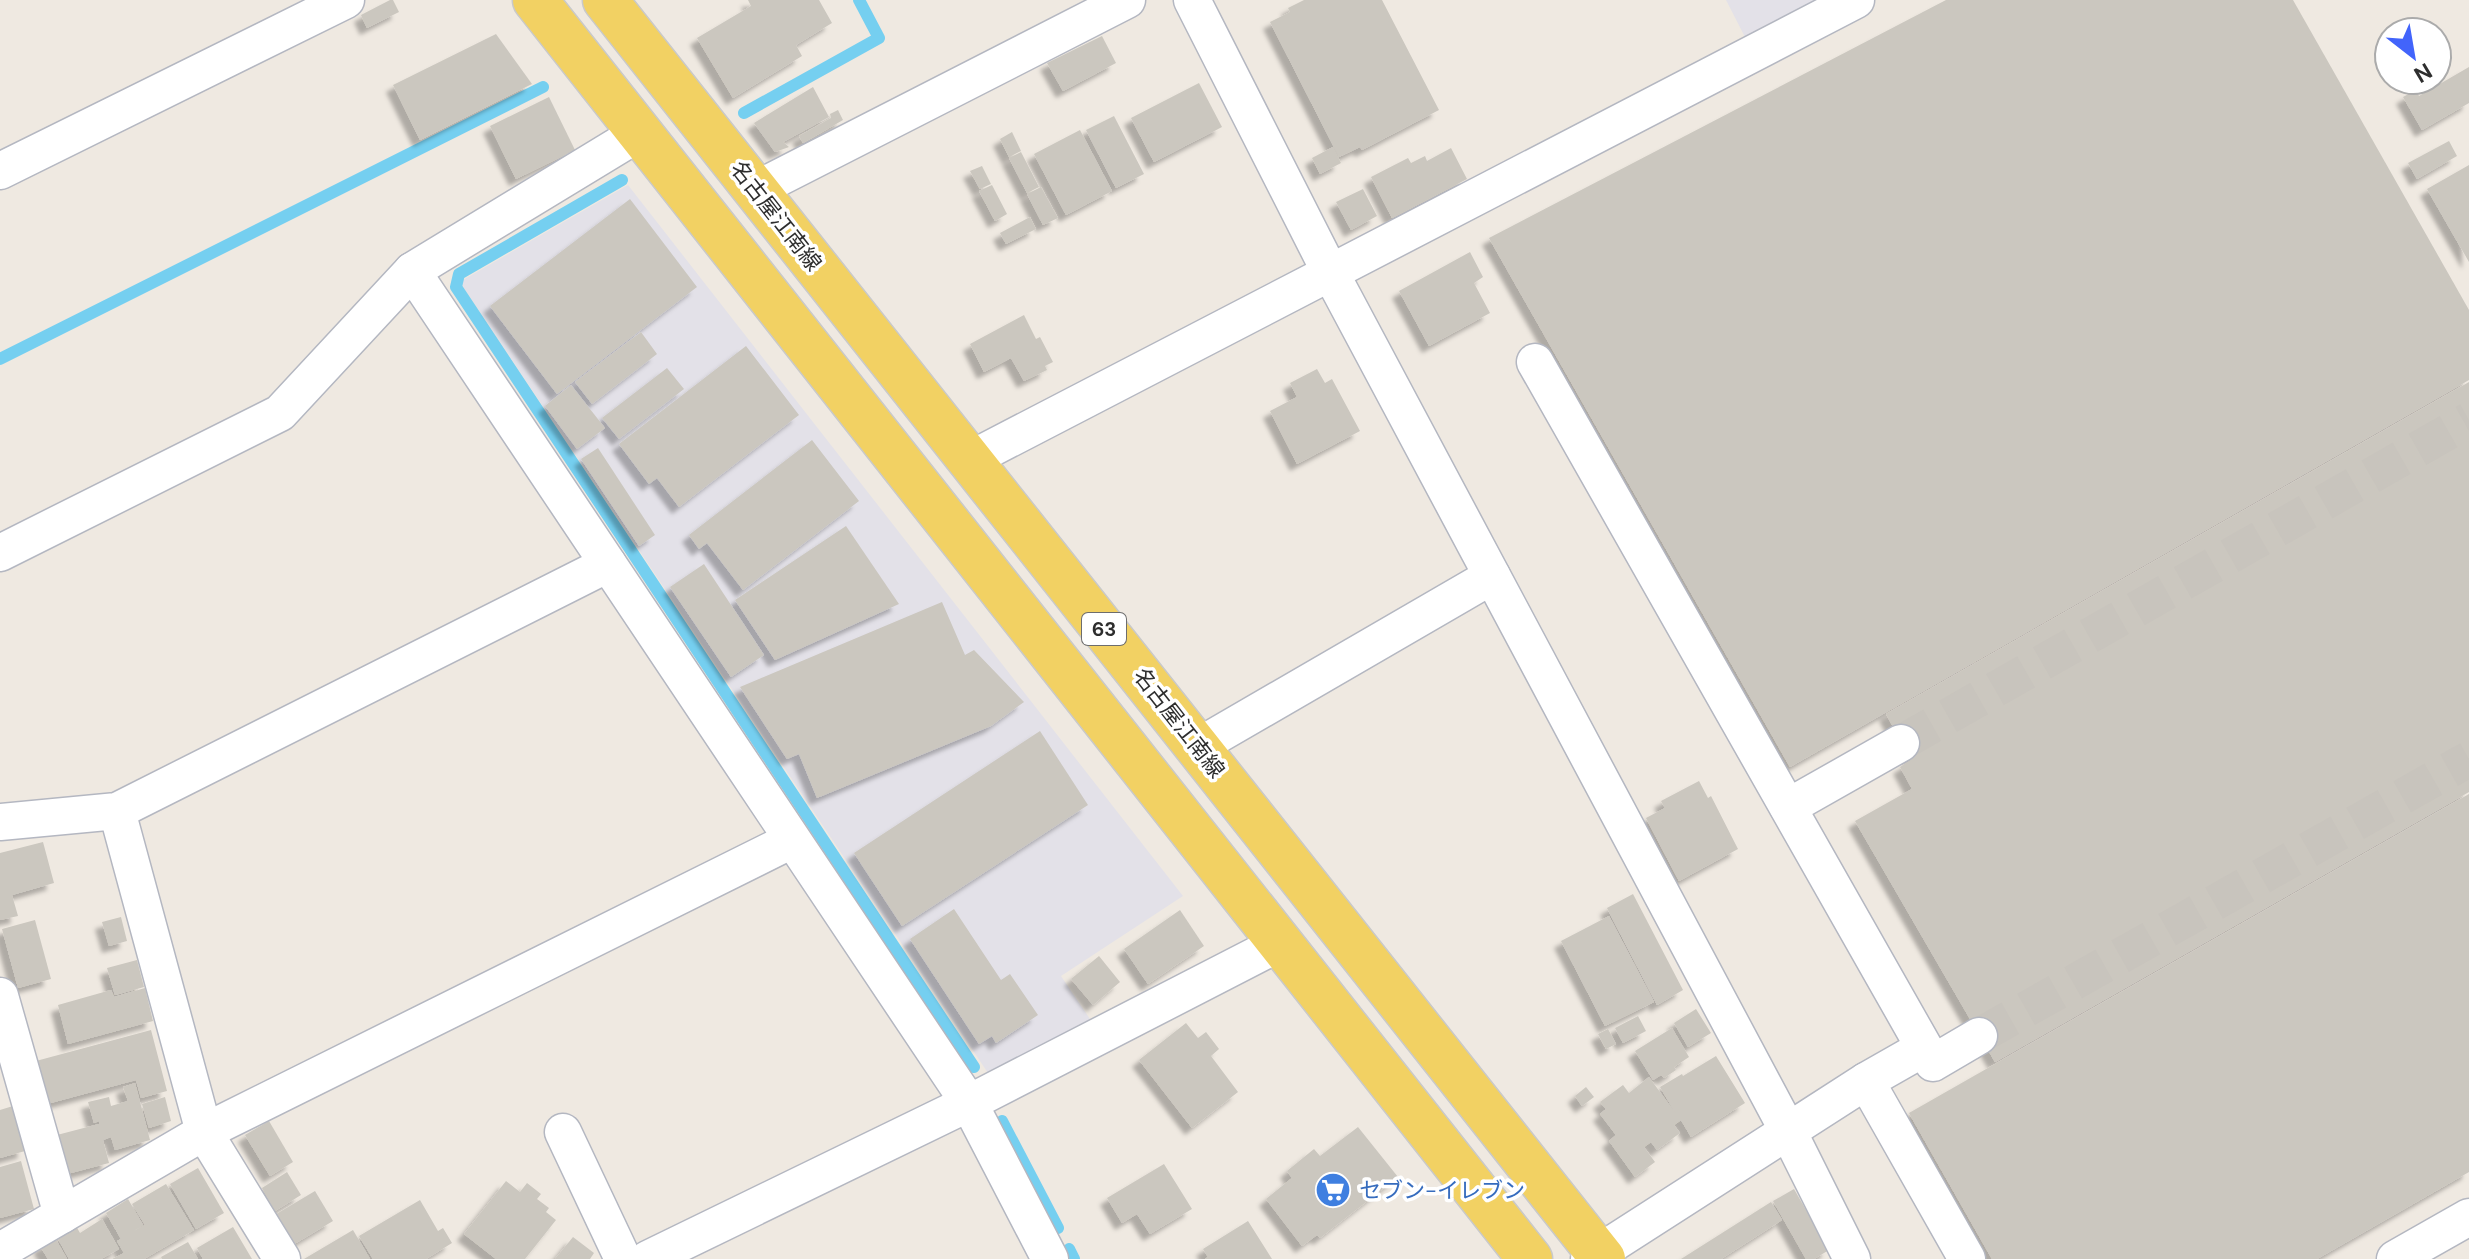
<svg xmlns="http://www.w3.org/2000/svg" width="2469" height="1259" viewBox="0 0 2469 1259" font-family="'DM Sans','Noto Sans JP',sans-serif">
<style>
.industrial{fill:#e3e1e8}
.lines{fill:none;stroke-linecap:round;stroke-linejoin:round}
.stream{stroke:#75cff0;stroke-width:12}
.building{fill:#cbc7bf;filter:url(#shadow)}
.minor-tunnel{stroke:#c8c4bd;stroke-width:36;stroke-dasharray:36 18;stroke-linecap:butt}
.minor-casing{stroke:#b4b7c1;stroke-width:39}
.major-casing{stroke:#c9c9c9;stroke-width:47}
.minor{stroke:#fff;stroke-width:36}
.major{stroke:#f2d163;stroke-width:44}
.labels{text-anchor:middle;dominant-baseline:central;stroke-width:7;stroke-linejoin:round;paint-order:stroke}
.shield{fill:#fff;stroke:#6d6d6d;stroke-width:2}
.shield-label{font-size:20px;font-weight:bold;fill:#2e2e2e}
.street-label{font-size:22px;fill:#2e2e2e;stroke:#fff}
.shop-label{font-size:22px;fill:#366cbe;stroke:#fff;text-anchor:start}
</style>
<defs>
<filter id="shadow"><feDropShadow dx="-7" dy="7" stdDeviation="2" flood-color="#0004"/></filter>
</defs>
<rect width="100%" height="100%" fill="#efe9e1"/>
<g class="industrial">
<path d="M1726,0H1825L1747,41Z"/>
<path d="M628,185L1183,896L1061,976L1092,1022L988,1073L462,285L463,280Z"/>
</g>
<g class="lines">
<g class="stream">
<path d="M744,113L879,38L859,0"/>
<path d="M622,180L459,274L456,287L974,1067"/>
<path d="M0,359L543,87"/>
<path d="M1002,1121L1058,1228"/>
<path d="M1069,1249L1074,1259"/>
</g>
</g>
<g class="building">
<path d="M390,0H393L399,12L367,28L361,15Z"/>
<path d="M748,0H819L832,23L796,45L802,56L733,98L697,38L751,6Z"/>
<path d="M1304,0H1382L1439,110L1362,150L1360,147L1339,157L1270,22L1290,12L1288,8Z"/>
<path d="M1946,0H2293L2469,310V380L1790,767L1489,238Z"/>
<path d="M496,34L532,84L420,140L393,85Z"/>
<path d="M1102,36L1116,63L1063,91L1047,63Z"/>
<path d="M2469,67V103L2422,130L2403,97L2416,90L2419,96Z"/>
<path d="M1199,83L1222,127L1154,162L1131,118Z"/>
<path d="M813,87L829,117L783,142L789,147L775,152L754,123Z"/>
<path d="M549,97L575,150L516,179L490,126Z"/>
<path d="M838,110L843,120L803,143L799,136L831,118L830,114Z"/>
<path d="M1114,116L1144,174L1116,188L1086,130Z"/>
<path d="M1080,130L1112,191L1066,215L1034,154Z"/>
<path d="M1012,132L1021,151L1009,157L1000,139Z"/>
<path d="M2449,141L2457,156L2417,179L2408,163Z"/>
<path d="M1333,147L1341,163L1320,174L1312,158Z"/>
<path d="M1451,148L1467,179L1392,218L1371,177L1408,158L1411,163L1425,156L1427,161Z"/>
<path d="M1021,152L1039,187L1027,193L1009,158Z"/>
<path d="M2469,165V262L2427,189Z"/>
<path d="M982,166L991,184L980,189L970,171Z"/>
<path d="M992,185L1007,214L995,221L979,191Z"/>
<path d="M1041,187L1058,218L1043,225L1027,194Z"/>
<path d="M1363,189L1377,216L1351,230L1336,202Z"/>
<path d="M630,199L697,287L557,394L490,306Z"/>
<path d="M1030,217L1036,229L1006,244L1000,233Z"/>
<path d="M1470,252L1483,277L1474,283L1490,313L1429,346L1399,291Z"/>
<path d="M1024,315L1036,339L1040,337L1053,362L1045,366L1047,370L1024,381L1011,358L984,372L970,344Z"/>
<path d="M641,332L657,354L592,404L575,382Z"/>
<path d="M746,346L799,415L679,507L657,478L649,484L619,444Z"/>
<path d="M667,368L684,389L619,439L602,418Z"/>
<path d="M1317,369L1325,383L1332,379L1360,431L1297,464L1270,411L1297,397L1290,383Z"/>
<path d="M2469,382V792L1995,1062L1855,821L1912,789L1900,767L1911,760L1886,714Z"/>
<path d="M571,385L605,428L577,449L545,406Z"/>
<path d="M812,440L859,501L743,590L707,543L699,549L689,535Z"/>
<path d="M598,448L655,535L639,546L581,459Z"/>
<path d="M846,526L899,604L775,660L735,600Z"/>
<path d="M704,564L764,655L731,677L670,587Z"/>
<path d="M942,602L965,655L974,650L1024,702L991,726L817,798L799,754L787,759L740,687Z"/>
<path d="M1040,731L1088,805L902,926L854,853Z"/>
<path d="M1699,781L1708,798L1711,796L1738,849L1679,881L1646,818L1665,808L1661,801Z"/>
<path d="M2469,794V1172L2317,1259H1992L1909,1113Z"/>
<path d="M43,842L54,883L12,895L18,916L0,920V853Z"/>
<path d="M1633,894L1683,990L1657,1005L1607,908Z"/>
<path d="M954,909L1001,980L1010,974L1038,1015L996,1043L992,1036L979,1044L910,939Z"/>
<path d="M1180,910L1204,946L1148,984L1124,949Z"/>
<path d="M1609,916L1654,1002L1605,1026L1561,941Z"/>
<path d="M121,917L127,941L109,946L102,922Z"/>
<path d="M35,920L51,979L18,988L2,929Z"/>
<path d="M1099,956L1120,982L1093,1005L1071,979Z"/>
<path d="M137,960L144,987L115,995L107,968Z"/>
<path d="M145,988L153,1021L68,1044L58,1005L111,990L114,997Z"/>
<path d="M1696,1009L1711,1033L1688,1047L1674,1023Z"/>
<path d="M1638,1016L1646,1031L1623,1043L1615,1028Z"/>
<path d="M1186,1023L1198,1038L1206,1032L1219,1049L1211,1056L1238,1092L1192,1128L1139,1060Z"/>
<path d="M1672,1028L1689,1057L1674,1067L1676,1070L1664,1078L1661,1075L1653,1080L1635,1051Z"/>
<path d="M1608,1029L1616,1044L1606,1049L1598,1034Z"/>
<path d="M151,1030L167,1091L141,1098L136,1080L47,1104L36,1061Z"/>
<path d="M1716,1056L1745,1103L1691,1137L1681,1120L1674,1125L1680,1133L1657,1150L1651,1142L1644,1147L1655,1162L1635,1177L1609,1141L1616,1135L1600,1114L1606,1109L1600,1102L1623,1085L1629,1093L1649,1077L1676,1114L1660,1087L1682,1074L1683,1076Z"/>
<path d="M135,1083L150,1140L115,1150L111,1137L103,1140L109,1163L67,1174L57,1135L99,1124V1121L94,1123L88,1102L109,1097L111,1106L128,1101L123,1087Z"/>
<path d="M1586,1087L1594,1097L1582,1106L1575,1096Z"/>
<path d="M165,1097L171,1121L149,1128L142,1104Z"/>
<path d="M13,1106L25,1151L0,1158V1110Z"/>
<path d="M269,1121L293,1162L270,1176L245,1135Z"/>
<path d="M1358,1127L1398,1177L1320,1238L1317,1235L1302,1246L1266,1199L1292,1178L1287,1171L1314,1149L1320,1156Z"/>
<path d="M21,1161L34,1209L0,1218V1167Z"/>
<path d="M1164,1164L1192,1209L1150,1234L1137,1214L1122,1223L1107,1198Z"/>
<path d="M198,1168L224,1213L196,1229L170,1184Z"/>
<path d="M287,1172L301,1195L275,1211L262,1188Z"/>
<path d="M506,1181L520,1192L527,1183L541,1194L537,1199L549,1208L546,1212L556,1220L525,1259H496L464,1234Z"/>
<path d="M166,1184L194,1230L144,1259H112L124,1253L117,1241L121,1239L106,1213L128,1199L143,1225L134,1231L145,1225L132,1204Z"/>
<path d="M1794,1189L1829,1250L1814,1259H1806L1773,1201Z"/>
<path d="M315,1191L333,1221L291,1246L273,1216Z"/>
<path d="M420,1200L438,1231L443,1228L452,1243L426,1259H373L359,1236Z"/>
<path d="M1771,1202L1782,1220L1721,1259H1681Z"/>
<path d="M102,1219L119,1249L101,1259H69L57,1237L76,1226L80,1233Z"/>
<path d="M1248,1221L1272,1259H1205L1208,1257L1203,1249Z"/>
<path d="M233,1227L252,1259H203L197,1248Z"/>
<path d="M353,1230L370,1259H304Z"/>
<path d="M573,1237L594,1253L590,1259H555Z"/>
<path d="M55,1238L67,1259H48L40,1246Z"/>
<path d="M188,1242L198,1259H162L161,1257Z"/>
</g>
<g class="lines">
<g class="minor-tunnel">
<path d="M1901,743L2469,420"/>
<path d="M1979,1036L2469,759"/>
</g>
<defs>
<g id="minor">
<path d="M1192,0L1330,272L1788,1131L1852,1259"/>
<path d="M0,171L346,0"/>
<path d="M755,190L1127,0"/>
<path d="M412,271L969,1103L1050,1259"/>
<path d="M1535,362L1933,1063L1979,1036"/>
<path d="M969,460L1856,0"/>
<path d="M0,553L280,413L412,271L639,133"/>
<path d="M1197,747L1492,576"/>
<path d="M1788,807L1901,743"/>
<path d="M117,811L204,1132L282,1259"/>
<path d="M0,822L117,811L608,564"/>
<path d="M0,996L62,1215"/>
<path d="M1924,1048L1866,1081L1967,1259"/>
<path d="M563,1132L623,1259"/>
<path d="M0,1251L204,1132L792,840"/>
<path d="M648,1259L969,1103L1280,943"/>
<path d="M1589,1259L1866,1081"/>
<path d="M2395,1259L2469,1217"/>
</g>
<g id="major">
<path d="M535,0L1530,1259"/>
<path d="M605,0L1603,1259"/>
</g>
</defs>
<use href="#minor" class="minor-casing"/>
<use href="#major" class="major-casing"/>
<use href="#minor" class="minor"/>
<use href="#major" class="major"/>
</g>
<defs>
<symbol id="supermarket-disc" viewBox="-11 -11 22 22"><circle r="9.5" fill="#3f7fe0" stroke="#fff"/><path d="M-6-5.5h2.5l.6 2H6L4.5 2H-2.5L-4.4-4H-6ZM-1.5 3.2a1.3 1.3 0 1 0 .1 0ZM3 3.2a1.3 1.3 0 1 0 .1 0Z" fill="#fff"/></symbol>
</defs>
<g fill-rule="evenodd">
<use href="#supermarket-disc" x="1313" y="1170" width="40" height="40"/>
</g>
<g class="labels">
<rect class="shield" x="1082" y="613" width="44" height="32" rx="6"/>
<g class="shield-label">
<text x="1104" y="629">63</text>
</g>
<g class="street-label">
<text transform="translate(776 216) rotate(52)">名古屋江南線</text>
<text transform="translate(1179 723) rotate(52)">名古屋江南線</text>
</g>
<g class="shop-label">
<text x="1359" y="1190">セブン-イレブン</text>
</g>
</g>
<g transform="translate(2413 56) rotate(149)"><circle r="38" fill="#ffffff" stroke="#ababab" stroke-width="2"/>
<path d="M0-6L14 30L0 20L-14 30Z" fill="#4264fb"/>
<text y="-12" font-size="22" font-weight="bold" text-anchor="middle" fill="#2e2e2e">N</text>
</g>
</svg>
